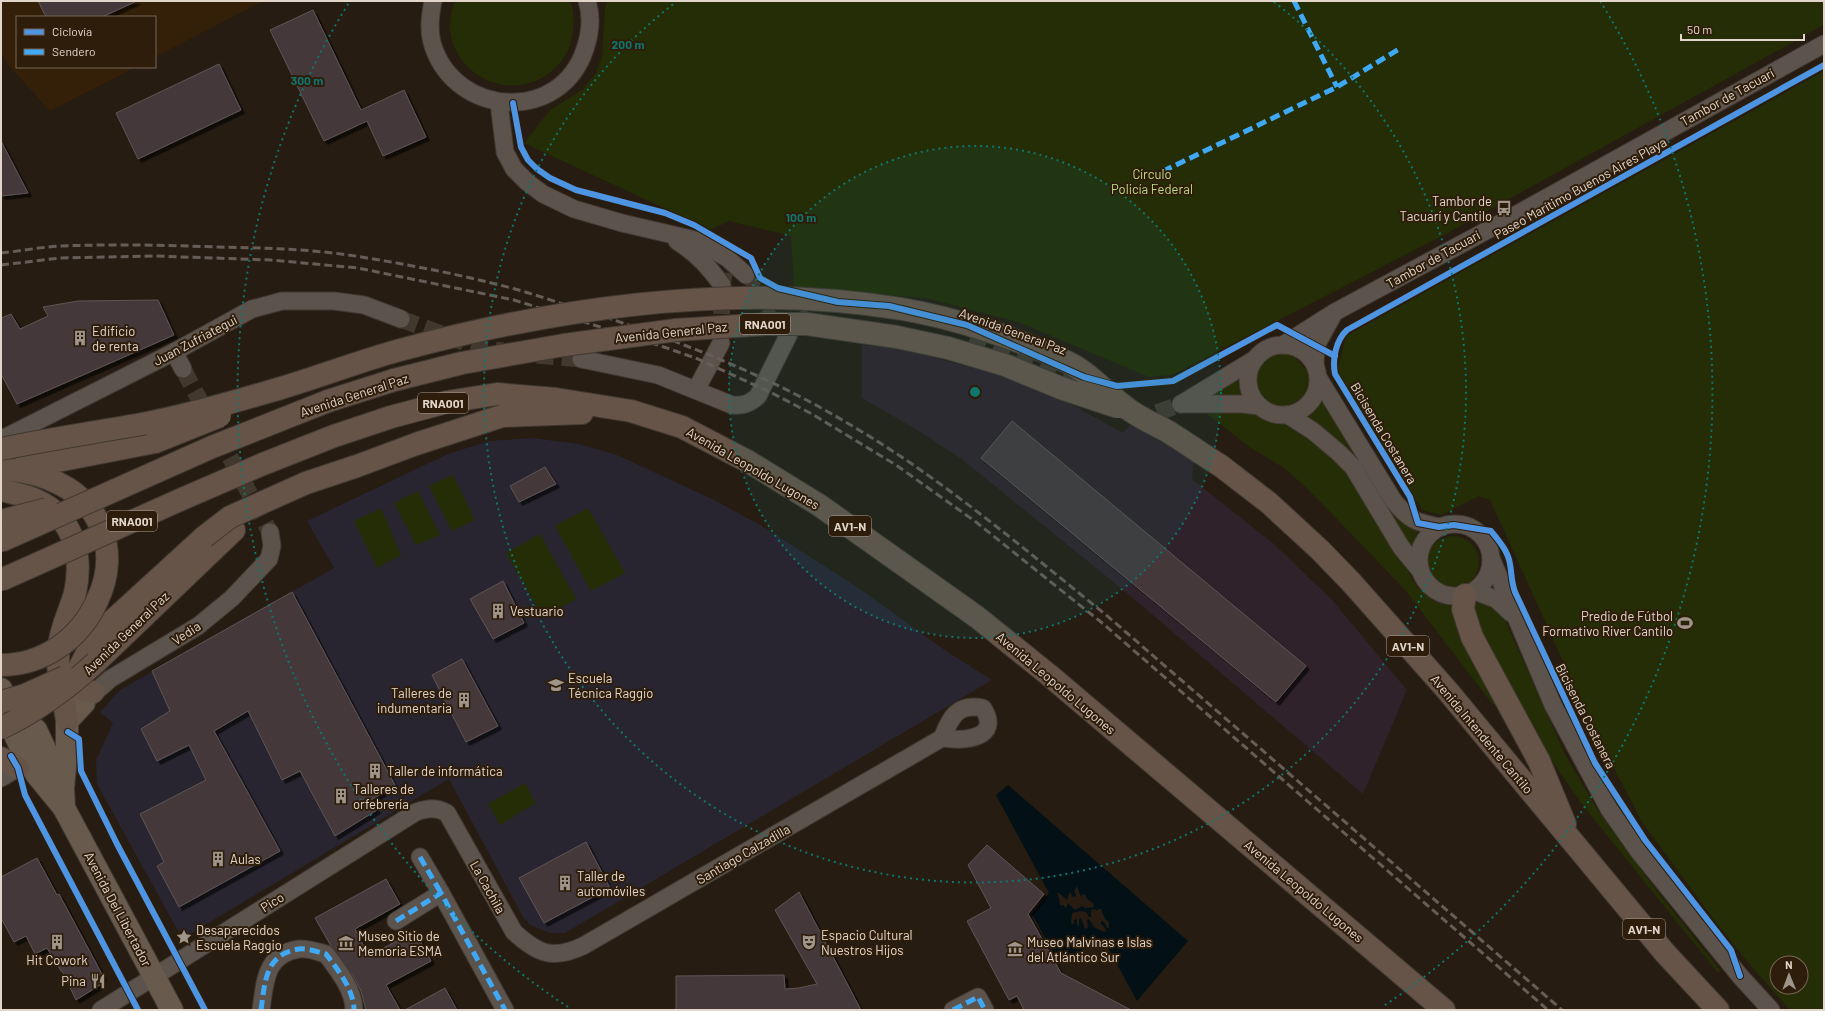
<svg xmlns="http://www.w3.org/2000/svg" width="1825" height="1011" viewBox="0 0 1825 1011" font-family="Barlow,sans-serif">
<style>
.built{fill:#341f08}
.industrial{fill:#30222a}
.education{fill:#282531}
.green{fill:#242d06;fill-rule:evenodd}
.water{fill:#031016;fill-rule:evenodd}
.building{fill:#45383a;stroke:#5e5555;filter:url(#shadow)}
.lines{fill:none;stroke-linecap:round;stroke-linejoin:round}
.minor-tunnel{stroke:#42382e;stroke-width:17;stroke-dasharray:17 8;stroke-linecap:butt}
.minor-casing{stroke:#413932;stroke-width:19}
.major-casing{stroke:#413932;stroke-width:24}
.highway-casing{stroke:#413932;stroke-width:24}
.minor{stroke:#5c534c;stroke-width:17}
.major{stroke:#695a4e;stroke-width:22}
.highway{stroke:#675448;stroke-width:22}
.rail{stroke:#665d57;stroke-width:3;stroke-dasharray:8 4;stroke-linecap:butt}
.highway-bridge-casing{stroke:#413932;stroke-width:24;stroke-linecap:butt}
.highway-bridge{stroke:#675448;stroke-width:22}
.quiet{stroke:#3fa9f5;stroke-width:5;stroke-dasharray:10 5;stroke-linecap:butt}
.cycleway-casing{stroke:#2e1d0a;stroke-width:8}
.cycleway{stroke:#4d94e3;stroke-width:6}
.ring{fill:none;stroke:#0f766e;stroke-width:2;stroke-dasharray:2 4}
.labels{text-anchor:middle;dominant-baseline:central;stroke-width:4;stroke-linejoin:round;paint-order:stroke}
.shield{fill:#2e1d0a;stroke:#ac9e91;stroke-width:1}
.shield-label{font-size:12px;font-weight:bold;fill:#e2d6cb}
.street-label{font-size:13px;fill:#e2d6cb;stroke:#2e1d0a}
.park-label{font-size:13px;fill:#bedb85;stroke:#2e1d0a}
.poi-label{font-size:13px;fill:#e2d6cb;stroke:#2e1d0a;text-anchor:start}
.centre{fill:#0f766e;stroke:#2e1d0a;stroke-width:2}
.ring-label{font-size:12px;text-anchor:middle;font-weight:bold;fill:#0f766e;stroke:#2e1d0a;stroke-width:4;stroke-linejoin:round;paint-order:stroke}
</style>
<defs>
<filter id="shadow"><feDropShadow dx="3.5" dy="3.5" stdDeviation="0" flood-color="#0009"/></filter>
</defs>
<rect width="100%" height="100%" fill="#261c12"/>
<path class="built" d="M1,1H263L155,57V17H17V67H136L50,111L9,66L1,53Z"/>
<path class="industrial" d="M862,345L897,348L1006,377L1062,399L1123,433L1131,424L1194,456L1192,479L1274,544L1333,601L1407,690L1363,794L1128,594L963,460L919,431L862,398Z"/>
<path class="education" d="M532,438L579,444L617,455L714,500L762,526L857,587L946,651L992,680L565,933H550L530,925L523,917L449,779L190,934L178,931L97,784L96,760L113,723L100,712L120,690L334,568L307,521L448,454L489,441Z"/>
<g class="green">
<path d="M455,1H570C575,12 574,26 572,37C570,50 563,61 553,70C504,112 430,61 455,1Z"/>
<path d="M608,1H1824V25L1444,235L1172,375L1149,377L1021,323L926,298L794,288L791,236L729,221L711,230L524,143L550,110L583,89L596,73L602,56L605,7Z"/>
<path d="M1824,71V1010H1790L1751,966L1717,924L1642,822L1595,732L1490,500L1479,496L1441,515L1422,510L1337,372L1346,336ZM1777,963H1801V987H1777Z"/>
<path d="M1283,352L1295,357L1307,371L1309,379L1304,397L1289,408C1271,406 1262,402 1252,386C1257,364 1261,358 1283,352Z"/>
<path d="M1238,376L1239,387L1245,399L1202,400Z"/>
<path d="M1321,398L1418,529L1412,548L1303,417L1315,408Z"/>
<path d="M1219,411L1253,414L1271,418L1303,431L1349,472L1416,585C1427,598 1437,605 1454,606L1501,702L1493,705L1406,591L1310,491L1284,468L1248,446L1206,413Z"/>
<path d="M453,475L475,520L452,531L429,486Z"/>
<path d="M418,491L440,535L416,545L394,503Z"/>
<path d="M381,508L401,555L377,568L354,521Z"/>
<path d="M588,508L625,573L591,591L555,526Z"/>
<path d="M540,534L576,599L543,618L506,553Z"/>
<circle cx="1453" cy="562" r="26"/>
<path d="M1478,602L1490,603L1502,613L1565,754L1599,812L1656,890L1720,970L1718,973L1581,803L1541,745L1512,695L1470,608Z"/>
<path d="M525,783L536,803L500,825L488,804Z"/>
</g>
<path class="water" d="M1008,785L1188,941L1137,1001L1103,938L1059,963L1032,914L1049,893L996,795ZM1077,886L1081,897L1083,894L1085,895L1087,899L1093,903L1094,907L1085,908L1082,906L1075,910L1068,903L1066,908L1063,905L1060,906L1059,898L1057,893H1059L1067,900L1069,893H1071L1073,897L1076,896L1074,891ZM1094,909L1098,911V909H1101L1105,919L1109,922V928H1107L1104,922L1101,921V924L1106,929L1105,932H1104L1094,927L1089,919L1087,920L1088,928L1085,929L1081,918L1079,919V926L1077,925V919L1074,920V924L1071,923L1072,913L1081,911L1086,912L1089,917H1091V910Z"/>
<g class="building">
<path d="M38,1H137L102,17H46Z"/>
<path d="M313,10L361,110L404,90L426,137L383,156L367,121L324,141L270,30Z"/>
<path d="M219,64L241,110L138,159L116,113Z"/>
<path d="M1,141L28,193L1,196Z"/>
<path d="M158,300L174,335L17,404L1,374V318L11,314L20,329L48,316L43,307L78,301Z"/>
<path d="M1012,421L1306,666L1276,702L981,458Z"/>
<path d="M545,467L556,484L519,502L510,486Z"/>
<path d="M503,581L524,623L493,639L470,599Z"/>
<path d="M292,592L395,785L371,800L377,810L335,836L300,771L282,780L248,711L214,731L280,851L179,907L157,866L164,862L140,814L206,780L189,745L157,761L141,729L170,711L152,671Z"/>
<path d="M462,659L498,726L466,742L432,675Z"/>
<path d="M586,842L610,888L544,923L519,878Z"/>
<path d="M987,845L1044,894L1028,914L1061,973L1131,1010H1024L1017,996L1009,1000L967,921L991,908L968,865Z"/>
<path d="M37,858L57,895L59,894L103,976L100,985L76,1000L62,971H61L47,948L35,954L26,936L14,942L1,918V877Z"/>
<path d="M386,879L400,904L355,929L369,956L415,931L431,961L386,985L400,1010H366L361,991L353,976L331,946L315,918Z"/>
<path d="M799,892L861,1010H676V976L784,975L785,989L799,988L817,984L775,910Z"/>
<path d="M445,988L457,1010H405Z"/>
</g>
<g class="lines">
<g class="minor-tunnel">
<path d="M746,275L770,292L784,296"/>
<path d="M751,289L757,304L788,336L816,308"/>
<path d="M401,319L482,349L503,351"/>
<path d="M971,336L1054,372L1079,387"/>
<path d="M721,339L722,285L727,258"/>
<path d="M537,355L581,359"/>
<path d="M183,369L270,532"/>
<path d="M1133,413L1148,416L1181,404"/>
</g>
<defs>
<g id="minor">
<path d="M433,1C430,16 428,31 433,46C457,118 561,123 585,49C590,34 592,16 587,1"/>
<path d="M499,103L505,152L514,169L527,182L543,194L574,209L622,223L695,240L727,258L746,275"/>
<path d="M677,241C697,254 708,266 722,285"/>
<circle cx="1283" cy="380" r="35"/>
<path d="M1283,345L1335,312L1510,218L1824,44"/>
<path d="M174,352L183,369"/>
<path d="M581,359L658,375L732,405C743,406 749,404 758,396L788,336"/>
<path d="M1315,364L1316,346L1334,313"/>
<path d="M1319,379L1393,500C1409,520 1415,522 1439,527"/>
<path d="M696,390L721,343"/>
<path d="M1181,404L1255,359"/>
<path d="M1181,404H1243L1259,406"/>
<path d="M1288,415L1313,431L1339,453L1353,467L1401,547L1419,569"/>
<path d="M1,438L6,437L174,352L252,309L282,301H334L364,305L401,319"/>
<circle cx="1455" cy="560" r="36"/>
<path d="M1491,558L1553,705L1609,809L1640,853L1740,976L1771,1010"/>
<path d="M1474,591L1496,599L1511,613"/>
<path d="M85,701L110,679L198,626L232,598L269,559L272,546L270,532"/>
<path d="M1,778L18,768"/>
<path d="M420,857L441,893"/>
<path d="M396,921L441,893L505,1010"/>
<path d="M101,1010L416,812C428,808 436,807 447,813L514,932C538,954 553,960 583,946L942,738C951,717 957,703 983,708C1002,738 964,742 942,738"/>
<path d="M261,1010C265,982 265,954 299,949C307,948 318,952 326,954C338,970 354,990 354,1010"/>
<path d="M953,1010L978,997L985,1010"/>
</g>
<g id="major">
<path d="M1,689L9,706L16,737L22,750L37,775L64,808L172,1010"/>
<path d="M9,706L36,730L63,788L64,807"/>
<path d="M63,788L67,747V721L84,703"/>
</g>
<g id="highway">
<path d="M328,401L394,380"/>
<path d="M263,464L334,436L391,417L447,402L497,394L556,399L631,411L682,427L749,462L819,505L977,617L1049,675L1444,1010"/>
<path d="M1221,466L1269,503L1320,550L1351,582L1446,689L1665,953L1718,1010"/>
<path d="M21,468L155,442"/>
<path d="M1,469C18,471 33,472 49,479C101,499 121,551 97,601"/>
<path d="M306,483L357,466L416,444L502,416L582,413"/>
<path d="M1,490C13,493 25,495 36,500C74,517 83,556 75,593C70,611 61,627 59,646C55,670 64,697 67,721"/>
<path d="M1465,595L1463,609L1472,637L1539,761L1565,824"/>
<path d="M96,662L234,530"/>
<path d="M73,679L83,690L93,692"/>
<path d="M70,686L90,647L100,632L204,537"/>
<path d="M1,758L18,768"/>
</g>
</defs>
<use href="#minor" class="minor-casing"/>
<use href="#major" class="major-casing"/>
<use href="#highway" class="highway-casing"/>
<use href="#minor" class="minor"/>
<use href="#major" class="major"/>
<use href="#highway" class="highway"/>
<g class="rail">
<path d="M1,253C21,251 41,247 61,246C113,244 165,245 217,247C267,248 318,249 367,258C417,266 466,276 515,289C540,296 565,305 589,312C681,341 772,377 854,427C944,480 1024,549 1105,614L1562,1010"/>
<path d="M1,265L60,258L155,256L271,260L358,268L514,300L664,347L698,359L772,393L812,414L896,465L976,522L1022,559L1101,622L1548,1010"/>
</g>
<defs>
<g id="highway-bridge">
<path d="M394,380L462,363L564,345L676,330L767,324H807L897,337L948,348L1005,365L1061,388L1118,407"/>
<path d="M155,442L220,416"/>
<path d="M1,449C49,439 98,432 147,423C188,415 230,403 271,391C314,379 356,362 400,350C560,307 738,282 902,309C955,318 1019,339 1067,362C1088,371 1109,396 1128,409C1140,418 1154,424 1167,431C1185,442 1203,455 1221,466"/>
<path d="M1,521L47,509"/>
<path d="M204,537L230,517L306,483"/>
<path d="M1,541L212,447L328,401"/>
<path d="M1,580L182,499L263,464"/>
<path d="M1,665C43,665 80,639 97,601"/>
<path d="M1,702L25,695L65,677"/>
<path d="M1,728C37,711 67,689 96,662"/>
</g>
</defs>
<use href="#highway-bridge" class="highway-bridge-casing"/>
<use href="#highway-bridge" class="highway-bridge"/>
<g class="quiet">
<path d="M1294,1L1337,87"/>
<path d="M1149,178L1337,87L1399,49"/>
<path d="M420,857L441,893"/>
<path d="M396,921L441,893L505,1010"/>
<path d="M261,1010C265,982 265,954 299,949C307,948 318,952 326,954C338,970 354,990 354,1010"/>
<path d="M953,1010L978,997L985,1010"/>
</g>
<defs>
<g id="cycleway">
<path d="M513,103L521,147L528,160L537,169L550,178L576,190L665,213L694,225L751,258L760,278L778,288L838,302L889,306L967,325L1084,377L1117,386L1173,381L1277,325L1335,356"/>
<path d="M68,732L79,739L81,771L117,844L205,1010"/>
<path d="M11,756L18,768L25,795L138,1010"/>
<path d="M1740,976L1731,950L1645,840L1595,763L1515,592C1511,581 1512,575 1510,564C1508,551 1499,541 1491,531L1454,525L1439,527L1418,523L1410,497L1335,374C1332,359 1336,340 1347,330L1824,65"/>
</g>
</defs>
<use href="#cycleway" class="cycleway-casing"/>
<use href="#cycleway" class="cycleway"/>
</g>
<circle cx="975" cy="392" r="246" fill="#0f766e" fill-opacity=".12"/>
<g class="ring">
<circle cx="975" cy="392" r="246"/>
<path d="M1274 2A491 491 0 1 1 676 2"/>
<path d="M568 1007A737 737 0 0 1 350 1M1600 1A737 737 0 0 1 1382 1007"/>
</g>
<defs>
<symbol id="bus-bare" viewBox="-9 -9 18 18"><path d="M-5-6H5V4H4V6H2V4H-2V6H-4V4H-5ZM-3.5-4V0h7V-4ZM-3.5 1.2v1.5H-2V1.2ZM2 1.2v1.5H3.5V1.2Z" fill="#a0958a" stroke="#2e1d0a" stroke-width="2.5" paint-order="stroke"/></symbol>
<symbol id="building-bare" viewBox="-9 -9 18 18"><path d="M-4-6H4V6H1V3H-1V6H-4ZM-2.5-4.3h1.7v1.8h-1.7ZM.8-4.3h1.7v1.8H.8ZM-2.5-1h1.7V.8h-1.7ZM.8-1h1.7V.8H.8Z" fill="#a0958a" stroke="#2e1d0a" stroke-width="2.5" paint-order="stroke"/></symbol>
<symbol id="stadium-bare" viewBox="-9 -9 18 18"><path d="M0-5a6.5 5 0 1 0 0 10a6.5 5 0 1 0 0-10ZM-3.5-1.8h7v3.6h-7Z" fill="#a0958a" stroke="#2e1d0a" stroke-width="2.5" paint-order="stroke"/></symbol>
<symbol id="university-bare" viewBox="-9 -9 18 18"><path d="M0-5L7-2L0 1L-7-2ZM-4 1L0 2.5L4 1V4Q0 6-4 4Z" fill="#a0958a" stroke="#2e1d0a" stroke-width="2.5" paint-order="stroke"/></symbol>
<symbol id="sight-bare" viewBox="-9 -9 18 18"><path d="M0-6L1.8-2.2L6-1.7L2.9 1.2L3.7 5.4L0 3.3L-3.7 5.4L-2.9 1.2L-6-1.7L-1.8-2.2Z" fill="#a0958a" stroke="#2e1d0a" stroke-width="2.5" paint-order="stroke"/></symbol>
<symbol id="theatre-bare" viewBox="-9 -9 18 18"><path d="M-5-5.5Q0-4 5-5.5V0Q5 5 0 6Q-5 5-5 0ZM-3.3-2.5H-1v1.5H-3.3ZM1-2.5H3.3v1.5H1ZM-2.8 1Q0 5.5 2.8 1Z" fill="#a0958a" stroke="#2e1d0a" stroke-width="2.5" paint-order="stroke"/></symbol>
<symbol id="museum-bare" viewBox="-9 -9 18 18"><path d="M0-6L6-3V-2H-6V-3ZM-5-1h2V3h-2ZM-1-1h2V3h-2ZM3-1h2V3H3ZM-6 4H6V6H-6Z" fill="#a0958a" stroke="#2e1d0a" stroke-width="2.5" paint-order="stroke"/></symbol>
<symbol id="restaurant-bare" viewBox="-9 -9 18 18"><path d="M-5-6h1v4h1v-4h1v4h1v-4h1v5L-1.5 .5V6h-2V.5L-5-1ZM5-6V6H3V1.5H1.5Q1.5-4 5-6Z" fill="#a0958a" stroke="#2e1d0a" stroke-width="2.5" paint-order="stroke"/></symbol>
</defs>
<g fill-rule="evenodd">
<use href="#bus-bare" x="1493" y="197" width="22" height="22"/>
<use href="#building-bare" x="69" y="327" width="22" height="22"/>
<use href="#building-bare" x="487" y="600" width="22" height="22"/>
<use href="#stadium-bare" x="1674" y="612" width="22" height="22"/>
<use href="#university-bare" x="545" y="674" width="22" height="22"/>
<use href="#building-bare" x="453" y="689" width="22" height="22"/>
<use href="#building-bare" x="364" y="760" width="22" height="22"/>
<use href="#building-bare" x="330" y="785" width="22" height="22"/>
<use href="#building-bare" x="207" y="848" width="22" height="22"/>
<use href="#building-bare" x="554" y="872" width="22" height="22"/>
<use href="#sight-bare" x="173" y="926" width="22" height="22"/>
<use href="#building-bare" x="46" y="931" width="22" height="22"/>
<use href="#theatre-bare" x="798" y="931" width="22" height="22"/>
<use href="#museum-bare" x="335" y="932" width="22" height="22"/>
<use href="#museum-bare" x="1004" y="938" width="22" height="22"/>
<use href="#restaurant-bare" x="87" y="970" width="22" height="22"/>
</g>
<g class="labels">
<g class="shield">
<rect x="740" y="314" width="50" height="20" rx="3"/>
<rect x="418" y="393" width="50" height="20" rx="3"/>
<rect x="107" y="511" width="50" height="20" rx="3"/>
<rect x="829" y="516" width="42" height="20" rx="3"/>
<rect x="1387" y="636" width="42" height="20" rx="3"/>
<rect x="1623" y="919" width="42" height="20" rx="3"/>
</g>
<g class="shield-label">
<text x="765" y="324">RNA001</text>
<text x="443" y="403">RNA001</text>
<text x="132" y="521">RNA001</text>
<text x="850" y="526">AV1-N</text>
<text x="1408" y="646">AV1-N</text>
<text x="1644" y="929">AV1-N</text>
</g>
<g class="street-label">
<text transform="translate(1727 97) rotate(-29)">Tambor de Tacuarí</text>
<text transform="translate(1580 188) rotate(-29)">Paseo Marítimo Buenos Aires Playa</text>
<text transform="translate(1433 259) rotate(-29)">Tambor de Tacuarí</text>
<text transform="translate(1013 331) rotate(20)">Avenida General Paz</text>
<text transform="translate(671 332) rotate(-6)">Avenida General Paz</text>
<text transform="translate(195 340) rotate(-28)">Juan Zufriategui</text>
<text transform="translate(354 395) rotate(-18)">Avenida General Paz</text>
<text transform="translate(1384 433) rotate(59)">Bicisenda Costanera</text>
<text transform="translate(753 468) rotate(30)">Avenida Leopoldo Lugones</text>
<text transform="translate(126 633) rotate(-44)">Avenida General Paz</text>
<text transform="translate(186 633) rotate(-33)">Vedia</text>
<text transform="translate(1056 683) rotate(40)">Avenida Leopoldo Lugones</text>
<text transform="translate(1586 716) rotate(63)">Bicisenda Costanera</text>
<text transform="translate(1482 734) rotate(50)">Avenida Intendente Cantilo</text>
<text transform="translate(743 854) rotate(-30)">Santiago Calzadilla</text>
<text transform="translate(488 887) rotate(61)">La Cachila</text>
<text transform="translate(1304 891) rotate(40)">Avenida Leopoldo Lugones</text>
<text transform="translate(272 902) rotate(-32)">Pico</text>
<text transform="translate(118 909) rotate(62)">Avenida Del Libertador</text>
</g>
<g class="park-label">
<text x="1152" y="174">Círculo<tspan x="1152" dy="15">Policía Federal</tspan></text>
</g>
<g class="poi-label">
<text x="1492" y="201" text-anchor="end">Tambor de<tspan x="1492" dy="15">Tacuarí y Cantilo</tspan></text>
<text x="92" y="331">Edificio<tspan x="92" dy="15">de renta</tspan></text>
<text x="510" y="611">Vestuario</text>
<text x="1673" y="616" text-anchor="end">Predio de Fútbol<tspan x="1673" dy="15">Formativo River Cantilo</tspan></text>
<text x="568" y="678">Escuela<tspan x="568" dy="15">Técnica Raggio</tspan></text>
<text x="452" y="693" text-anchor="end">Talleres de<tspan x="452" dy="15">indumentaria</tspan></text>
<text x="387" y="771">Taller de informática</text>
<text x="353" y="789">Talleres de<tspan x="353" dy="15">orfebrería</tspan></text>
<text x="230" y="859">Aulas</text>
<text x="577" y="876">Taller de<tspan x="577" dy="15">automóviles</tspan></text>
<text x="196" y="930">Desaparecidos<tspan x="196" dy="15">Escuela Raggio</tspan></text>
<text x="821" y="935">Espacio Cultural<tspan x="821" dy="15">Nuestros Hijos</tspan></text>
<text x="358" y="936">Museo Sitio de<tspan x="358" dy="15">Memoria ESMA</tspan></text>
<text x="1027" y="942">Museo Malvinas e Islas<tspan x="1027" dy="15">del Atlántico Sur</tspan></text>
<text x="57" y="960" text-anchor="middle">Hit Cowork</text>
<text x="86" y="981" text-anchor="end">Pina</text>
</g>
</g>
<circle cx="975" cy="392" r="6" class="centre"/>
<g class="ring-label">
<text x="628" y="49">200 m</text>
<text x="307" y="85">300 m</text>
<text x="801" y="222">100 m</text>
</g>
<rect width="1825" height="1011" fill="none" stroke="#e2d6cb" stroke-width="4"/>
<rect x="16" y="16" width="140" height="52" fill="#2e1d0a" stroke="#766757"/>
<rect x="24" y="29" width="20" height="6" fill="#4d94e3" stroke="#766757"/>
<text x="52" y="36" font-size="12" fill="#e2d6cb">Ciclovía</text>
<rect x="24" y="49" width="20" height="6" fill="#3fa9f5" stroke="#766757"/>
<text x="52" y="56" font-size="12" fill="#e2d6cb">Sendero</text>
<g transform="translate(1789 975) rotate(359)"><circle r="19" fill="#2e1d0a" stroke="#766757"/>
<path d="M0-3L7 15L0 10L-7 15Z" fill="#a0958a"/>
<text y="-6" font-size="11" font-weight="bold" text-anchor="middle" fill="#e2d6cb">N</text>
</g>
<path d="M1681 34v6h123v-6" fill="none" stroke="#e2d6cb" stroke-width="2"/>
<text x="1687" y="34" font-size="12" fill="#e2d6cb" stroke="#2e1d0a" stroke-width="3" paint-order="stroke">50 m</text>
</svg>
